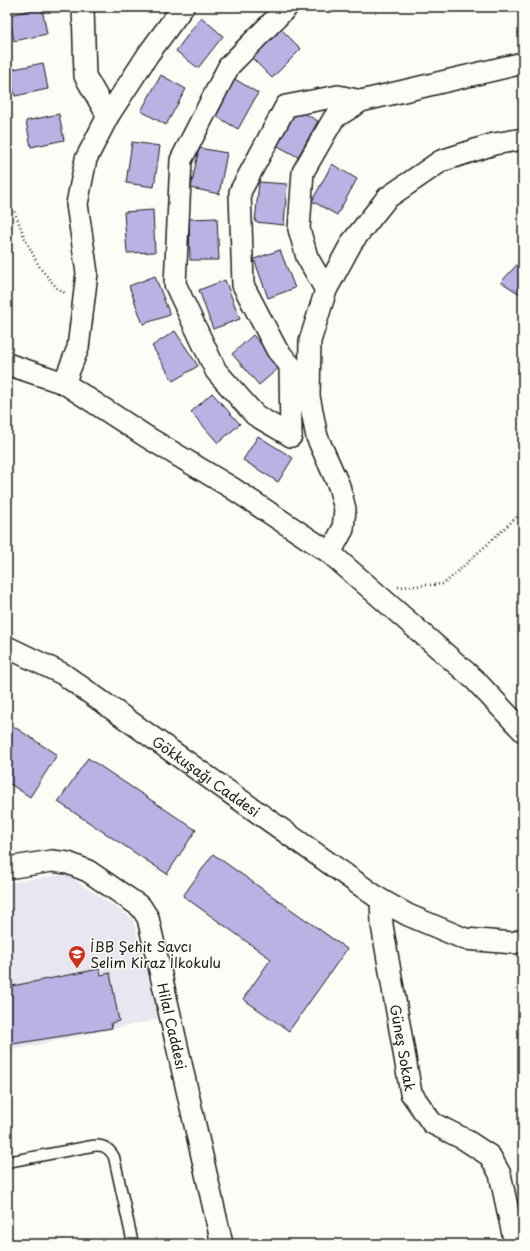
<svg xmlns="http://www.w3.org/2000/svg" width="530" height="1251" viewBox="0 0 530 1251" font-family="'Playpen Sans',sans-serif">
<style>
.built{fill:#e9e6f1}
.building{fill:#b9b2e3;stroke:#1c1c1c}
.lines{fill:none;stroke-linecap:round;stroke-linejoin:round}
.lane-casing{stroke:#1c1c1c;stroke-width:13}
.street-casing{stroke:#1c1c1c;stroke-width:24}
.path{stroke:#1c1c1c;stroke-width:2.5;stroke-dasharray:1 3;stroke-linecap:butt}
.lane{stroke:#fdfcf7;stroke-width:10}
.street{stroke:#fdfcf7;stroke-width:21}
.labels{text-anchor:middle;dominant-baseline:central;stroke-width:3;stroke-linejoin:round;paint-order:stroke}
.street-label{font-size:14px;fill:#1c1c1c;stroke:#fdfcf7}
.poi-label{font-size:14px;fill:#1c1c1c;stroke:#fdfcf7;text-anchor:start}
</style>
<rect width="100%" height="100%" fill="#fdfcf7"/>
<filter id="ink" filterUnits="userSpaceOnUse"><feTurbulence type="fractalNoise" baseFrequency=".025" numOctaves="2"/><feDisplacementMap in="SourceGraphic" scale="8" xChannelSelector="R" yChannelSelector="G"/><feConvolveMatrix kernelMatrix="1 2 1 2 8 2 1 2 1" color-interpolation-filters="sRGB"/></filter>
<g filter="url(#ink)">
<path class="built" d="M66,874L133,919L160,1019L7,1051V883Z"/>
<g class="building">
<path d="M100,7H120L101,11Z"/>
<path d="M42,8L47,34L14,41L9,15Z"/>
<path d="M201,17L223,36L198,68L176,51Z"/>
<path d="M281,29L301,49L272,78L252,58Z"/>
<path d="M43,63L48,89L15,96L9,70Z"/>
<path d="M161,75L186,89L166,125L141,111Z"/>
<path d="M233,78L258,93L238,129L214,115Z"/>
<path d="M293,107L318,121L298,157L274,144Z"/>
<path d="M59,114L64,140L31,147L26,121Z"/>
<path d="M132,142L160,146L154,187L126,183Z"/>
<path d="M199,148L227,153L219,194L191,188Z"/>
<path d="M332,164L357,179L337,215L312,201Z"/>
<path d="M259,182L287,184L284,225L255,222Z"/>
<path d="M153,210L155,252L127,253L124,212Z"/>
<path d="M217,218L219,260H190L189,219Z"/>
<path d="M280,250L295,288L268,298L254,259Z"/>
<path d="M523,258V296L501,282Z"/>
<path d="M155,276L170,315L143,324L129,286Z"/>
<path d="M225,280L240,319L213,329L199,290Z"/>
<path d="M175,331L198,366L173,381L152,346Z"/>
<path d="M253,335L281,366L259,385L232,354Z"/>
<path d="M212,393L240,424L218,443L191,412Z"/>
<path d="M258,436L293,458L278,482L243,460Z"/>
<path d="M7,722L57,755L30,797L7,782Z"/>
<path d="M88,758L196,830L167,874L58,802Z"/>
<path d="M213,854L347,949L289,1031L243,999L271,959L183,896Z"/>
<path d="M99,969L101,975L110,973L119,1021L111,1023L112,1028L7,1045V987Z"/>
</g>
<g class="lines">
<defs>
<path id="lane" d="M7,1162L92,1146C103,1144 109,1148 114,1157L133,1244"/>
<g id="street">
<path d="M83,7L85,76L108,116"/>
<path d="M287,7L229,66L181,160L175,284L216,371L255,415L291,436"/>
<path d="M326,290L307,257L299,229L303,172L334,118L361,101L523,63"/>
<path d="M7,364L64,383L147,437L232,488L330,553L475,680L523,731"/>
<path d="M64,383L78,348L87,273L77,204L86,159L108,116L149,53L183,7"/>
<path d="M291,436L290,365L277,350L243,285L240,192L286,106L338,96L361,101"/>
<path d="M330,553L343,529L345,509L339,486L317,437L309,396L310,341L326,290L352,242L387,198L441,161L494,144L523,139"/>
<path id="s1" d="M7,647L63,674L381,900L382,925L411,1093L432,1123L464,1139L490,1156L500,1174L515,1244"/>
<path id="s2" d="M7,868L52,861L68,863L88,871L141,907L148,918L222,1244"/>
<path d="M381,900L408,915L465,939L514,943L523,939"/>
</g>
</defs>
<use href="#lane" class="lane-casing"/>
<use href="#street" class="street-casing"/>
<g class="path">
<path d="M7,202L15,213L25,239L40,268L57,288L65,293"/>
<path d="M398,587L444,584L520,514L523,508"/>
</g>
<use href="#lane" class="lane"/>
<use href="#street" class="street"/>
</g>
</g>
<defs>
<symbol id="school-pin" viewBox="-11 -11 22 30"><path d="M0 17L-7.5 6A9.5 9.5 0 1 1 7.5 6Z" fill="#c8321e" stroke="#fdfcf7"/><path d="M0-5L7-2L0 1L-7-2ZM-4 1L0 2.5L4 1V4Q0 6-4 4Z" fill="#fff"/></symbol>
</defs>
<g fill-rule="evenodd">
<use href="#school-pin" x="67" y="944" width="20" height="27"/>
</g>
<g class="labels">
<g class="street-label">
<text stroke="none"><textPath href="#s1" startOffset="238">Gökkuşağı Caddesi</textPath></text>
<text stroke="none"><textPath href="#s2" startOffset="271">Hilal Caddesi</textPath></text>
<text stroke="none"><textPath href="#s1" startOffset="602">Güneş Sokak</textPath></text>
</g>
<g class="poi-label">
<text x="90" y="946">İBB Şehit Savcı<tspan x="90" dy="16">Selim Kiraz İlkokulu</tspan></text>
</g>
</g>
<rect width="530" height="1251" fill="none" stroke="#fdfcf7" stroke-width="24"/>
<rect x="12" y="12" width="506" height="1227" fill="none" stroke="#1c1c1c" stroke-width="1.5" filter="url(#ink)"/>
</svg>
